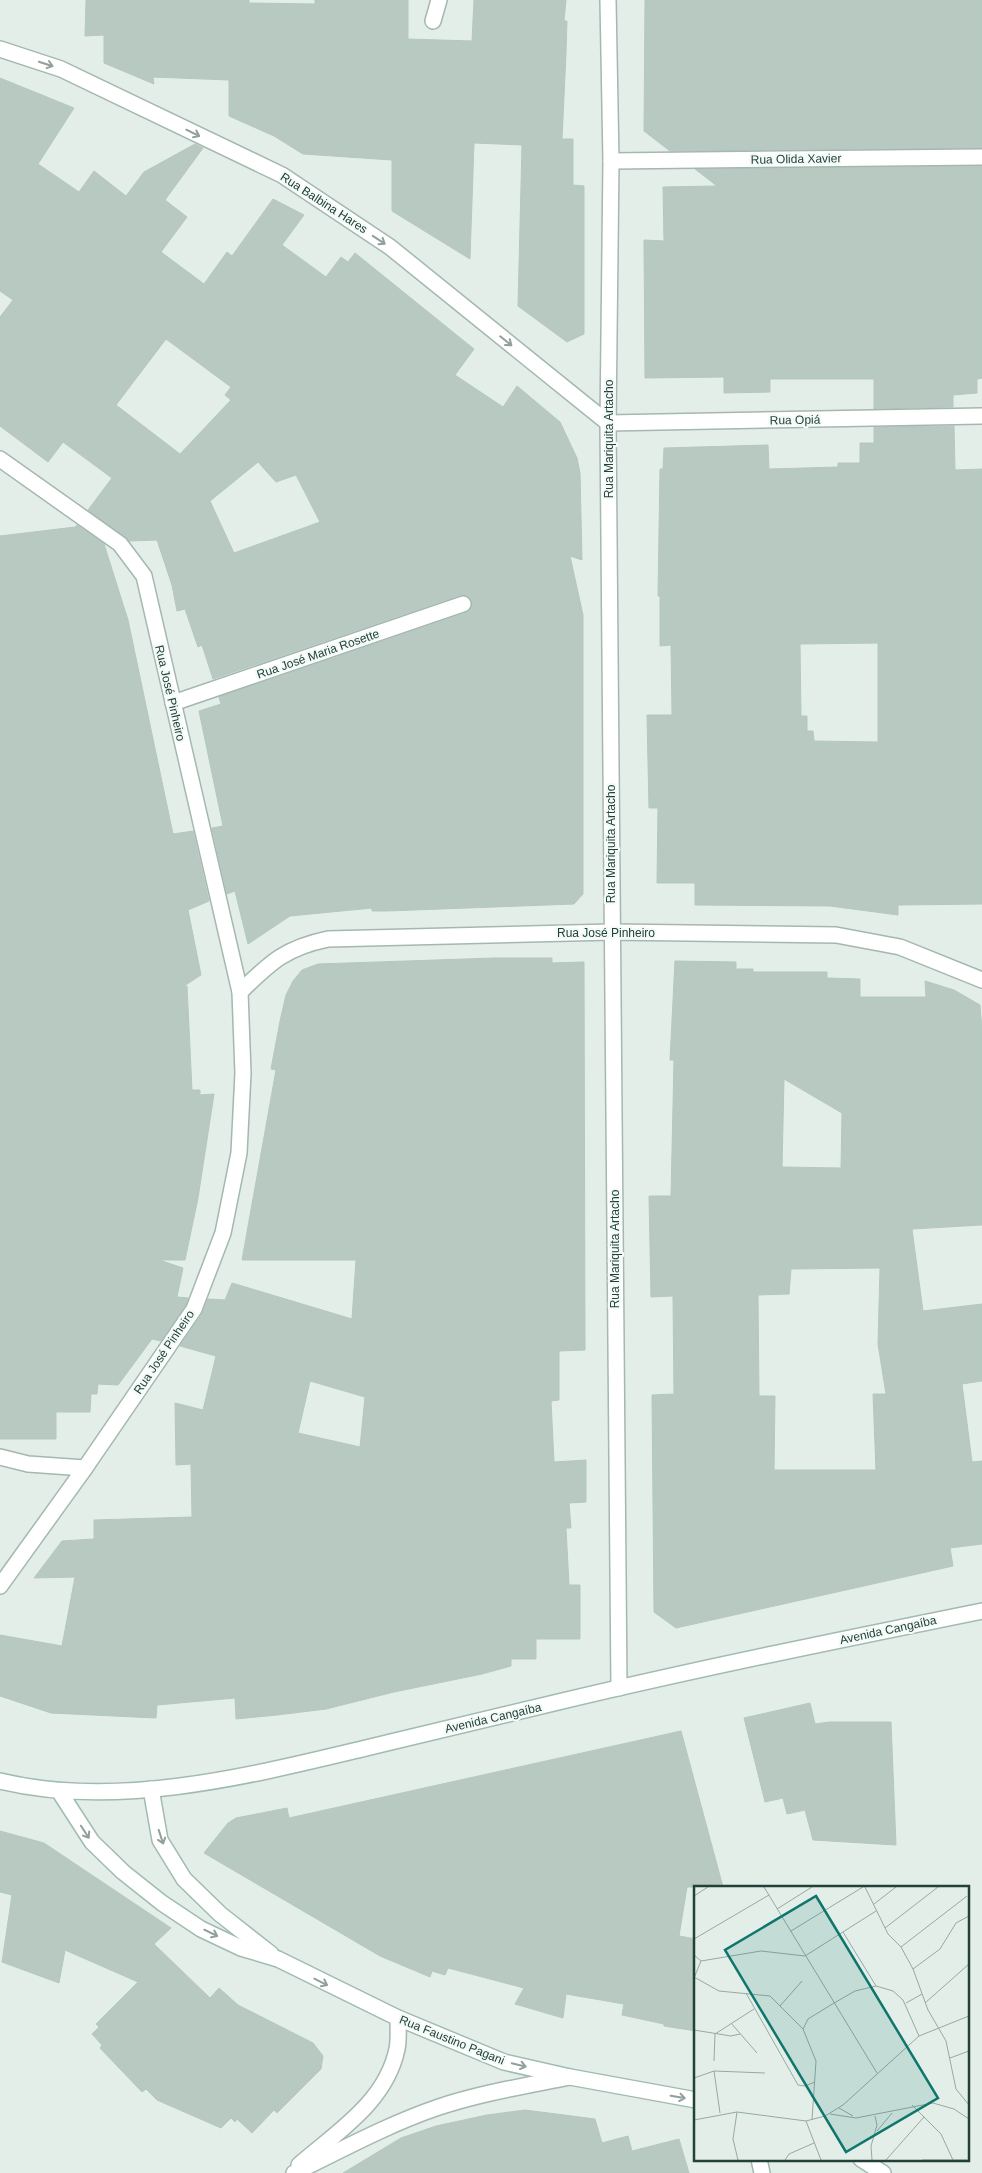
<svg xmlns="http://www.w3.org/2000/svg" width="982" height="2173" viewBox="0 0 982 2173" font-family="Arial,sans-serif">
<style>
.building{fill:#b8c9c2;stroke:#b4c8c1;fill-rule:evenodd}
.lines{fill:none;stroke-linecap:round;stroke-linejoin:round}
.lane-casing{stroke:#a5b7b1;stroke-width:18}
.street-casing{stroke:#a5b7b1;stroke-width:18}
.secondary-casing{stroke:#a0bbb2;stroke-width:18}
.lane{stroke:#fff;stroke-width:15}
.street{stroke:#fff;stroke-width:15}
.secondary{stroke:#fff;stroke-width:15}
.oneway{stroke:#90a09c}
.labels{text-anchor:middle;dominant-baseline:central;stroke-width:4.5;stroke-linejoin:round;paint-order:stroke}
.street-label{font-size:12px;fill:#214139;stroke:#f4faf7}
.inset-road{fill:none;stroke:#95a9a3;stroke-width:1}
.view{fill:#0f766e;fill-opacity:0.15;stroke:#0f766e;stroke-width:2.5}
.inset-edge{fill:none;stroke:#214139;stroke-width:2.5}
</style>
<rect width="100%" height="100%" fill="#e3eee9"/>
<g class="building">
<path d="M86,0H249V3L315,4V0H408V39L472,41L474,0H566L564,21H567L566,53L562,139H573V185L584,186V334L567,342L518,306L522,145L474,143L470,259L392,211V160L303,154L274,136L229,116V80L153,77L154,84L104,63V35L85,36Z"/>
<path d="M645,0H982V148L670,151L644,131Z"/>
<path d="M0,78L74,108L38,164L79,192L94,171L126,196L144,172L195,144L203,148L165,200L187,217L161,252L204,284L227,252L232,256L273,199L304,215L282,245L326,277L341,257L348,262L355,253L474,349L455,375L503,407L517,386L560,422L577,458L580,473L582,560L570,556L583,615V894L574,904L387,911H372V908L290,916L248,944L235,891L227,894L212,828L223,826L199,711L221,704L219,697L466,613L470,610L472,601L469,597L460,595L213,679L202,645L198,647L185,609L177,611L172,585L157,540L129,541L88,510L112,478L63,442L48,462L0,426V317L13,300L0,291ZM166,339L231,387L225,395L231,400L180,454L116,405ZM258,462L276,482L296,475L320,522L234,553L210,501Z"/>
<path d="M982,166V378L977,379V393L953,395V407L874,409V379H770V392L724,393V377L645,378L644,240L664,241L663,187L717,186L695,169Z"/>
<path d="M954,426L955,470L982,469V904L898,905V915L830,906L695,905V883H657L658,808H649L647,715H672L671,645L660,646V596H658L660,469H663L664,448L768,445L769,469L838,467V463H860V443H874V427ZM878,643V742L814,741L813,731H807V716H801L800,644Z"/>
<path d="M77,525L104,544L128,620L173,834L193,831L209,901L188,910L201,975L184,986H187L192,1090H200V1095L214,1094L198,1198L185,1260H159L183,1268L177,1297L188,1298L186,1305L161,1341L152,1339L118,1385L98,1384L97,1394H91L90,1412H56V1439H0V536L75,527Z"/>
<path d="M494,958H552V963L584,962L585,1350L559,1351V1400L551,1401L554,1462L586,1460V1502L569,1503L571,1528H566L569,1585H580V1639H536V1659H511V1666L482,1674L394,1692L326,1709L277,1715L236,1719L235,1698L157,1705L156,1718L51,1713L0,1696V1635L62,1646L75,1577L34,1578L62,1541L94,1539V1520L192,1517L191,1464L176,1465L175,1403L203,1410L216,1356L180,1346L202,1314L208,1299L225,1300L232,1283L352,1319L356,1260H242L276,1070L271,1069L280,1021L286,995L293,981L302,970L318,964ZM310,1381L365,1397L360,1447L298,1433Z"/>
<path d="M675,961L736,962V969H753V972H827V978L860,979V997H926L925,981L954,990L980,1005L982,1030V1225L912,1229L923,1311L982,1304V1381L962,1384L972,1462L982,1461V1544L950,1548L953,1566L676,1628L654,1612L652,1395L674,1394L673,1296L651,1297L649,1196H671L674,1060H670ZM784,1079L842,1113L841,1168L782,1167ZM880,1268L878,1344L886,1394H873L876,1470H774L775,1396H759L758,1295L789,1294L791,1269Z"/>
<path d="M810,1703L815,1724L829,1722H891L896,1845L813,1840L805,1810L787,1814L783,1798L765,1802L744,1718Z"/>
<path d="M681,1731L723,1887H687L679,1936L696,1939V2031L664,2026V2024L622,2015L624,2004L566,1994L563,2018L515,2004L524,1988L448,1968L445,1975L432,1971L430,1977L380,1956L204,1853L228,1823L236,1818L287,1808L289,1818Z"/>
<path d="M0,1831L44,1843L171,1928L154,1944L210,1998L219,1988L238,2005L313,2043L323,2056L321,2069L277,2113L274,2110L252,2133L237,2119L235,2122L231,2118L221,2128L157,2100L146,2089L142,2092L100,2048L102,2045L92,2034L99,2027L96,2024L138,1982L65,1950L59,1983L2,1962L12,1895L0,1892Z"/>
<path d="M525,2110L595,2119L602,2143L628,2136L632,2151L679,2139L689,2173H343L401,2138L436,2126L487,2115Z"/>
</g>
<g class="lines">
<defs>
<path id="lane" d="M433,21L439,0"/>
<g id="street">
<path d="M608,0L611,161L608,423L619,1688"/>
<path d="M0,49L61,69L282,175L390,247L608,423"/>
<path d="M611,161L982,157"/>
<path d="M608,423L982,416"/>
<path d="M0,459L120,544L144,576L240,992L243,1073L239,1153L223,1233L194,1309L85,1468L0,1586"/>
<path d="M173,703L463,604"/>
<path d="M240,992C271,962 285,948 328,939L612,932L836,935L900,947L982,980"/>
<path d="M0,1457L28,1464L85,1468"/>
<path d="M759,2159L762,2173"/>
<path d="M299,2165C337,2132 386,2102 397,2049C399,2040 398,2028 398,2018"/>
<path d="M294,2173C341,2150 387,2125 436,2108C480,2093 525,2086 570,2077"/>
</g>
<g id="secondary">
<path d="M0,1781C115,1809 245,1777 358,1750C423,1734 488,1719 554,1703C696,1669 839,1640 982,1611"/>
<path d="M151,1789L160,1840L184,1879L220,1914L271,1954"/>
<path d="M59,1791L92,1842L123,1872L162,1903L201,1929L241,1948L278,1959L398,2018L504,2062L570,2077L696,2100"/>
<path d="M861,2159L883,2173"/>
</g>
</defs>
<use href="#lane" class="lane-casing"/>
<use href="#street" class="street-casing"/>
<use href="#secondary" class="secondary-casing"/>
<use href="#lane" class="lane"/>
<use href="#street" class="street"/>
<use href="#secondary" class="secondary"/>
</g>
<defs><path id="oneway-shaft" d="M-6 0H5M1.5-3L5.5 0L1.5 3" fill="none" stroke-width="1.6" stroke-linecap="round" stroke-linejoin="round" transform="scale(1.25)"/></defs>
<g class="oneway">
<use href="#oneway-shaft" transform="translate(46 64) rotate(18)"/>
<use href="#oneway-shaft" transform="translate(193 133) rotate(26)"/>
<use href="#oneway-shaft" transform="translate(379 240) rotate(33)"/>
<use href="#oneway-shaft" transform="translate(506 341) rotate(39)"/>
<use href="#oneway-shaft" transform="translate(85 1832) rotate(57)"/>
<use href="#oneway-shaft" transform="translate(161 1837) rotate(72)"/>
<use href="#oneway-shaft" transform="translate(211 1933) rotate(26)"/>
<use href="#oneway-shaft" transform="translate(321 1982) rotate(27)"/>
<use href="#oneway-shaft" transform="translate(519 2065) rotate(13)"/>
<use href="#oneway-shaft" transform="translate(678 2097) rotate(10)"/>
</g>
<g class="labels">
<g class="street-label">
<text transform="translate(796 159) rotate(-1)">Rua Olida Xavier</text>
<text transform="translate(324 203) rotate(33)">Rua Balbina Hares</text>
<text transform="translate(795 420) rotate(-1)">Rua Opiá</text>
<text transform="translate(609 439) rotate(-90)">Rua Mariquita Artacho</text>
<text transform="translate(318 654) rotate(-19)">Rua José Maria Rosette</text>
<text transform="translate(170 693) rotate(77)">Rua José Pinheiro</text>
<text transform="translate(611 844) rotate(-90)">Rua Mariquita Artacho</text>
<text x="606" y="933">Rua José Pinheiro</text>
<text transform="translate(615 1249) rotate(-90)">Rua Mariquita Artacho</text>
<text transform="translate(164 1352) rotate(-56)">Rua José Pinheiro</text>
<text transform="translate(888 1630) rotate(-12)">Avenida Cangaíba</text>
<text transform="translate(493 1718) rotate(-13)">Avenida Cangaíba</text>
<text transform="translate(452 2040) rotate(22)">Rua Faustino Pagani</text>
</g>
</g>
<g transform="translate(694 1886)">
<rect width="275" height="275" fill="#e3eee9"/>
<path class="inset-road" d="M70,1L183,187M171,1L194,48L207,61L219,83L234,124L252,155L262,203L275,219M0,10L14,1M180,18L202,1M83,23L118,1M191,42L244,1M97,45L169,1M149,46L182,100M0,53L75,9M207,61L273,10M0,69L7,75L67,65L111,70M111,70L182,25M219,83L246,63L262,37L275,30M0,91L25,105L76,110L109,143L122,175L118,234M0,92L7,75M52,107L104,199L111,200L121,196M212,117L228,108M231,117L275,78M86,120L108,95M37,137L63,167M109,143L114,133L140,117L161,105L182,100L199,105L209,114L225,150M0,144L37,150L46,148M21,148L60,123M256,172L275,165M20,175L21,148M20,185L26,227M0,192L20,185L71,187M218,219L247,248L259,274M145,222L159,230M43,226L39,253L44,274M136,228L162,232L239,217L260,223L275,233M0,234L43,226L112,235L131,230L149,219L225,150L275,130M112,235L127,274M183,245L198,227M91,274L95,268L120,257M178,274L177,260L183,239L181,230M192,274L230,231M228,274H273"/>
<path class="view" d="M122,10L244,212L152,266L31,64Z"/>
<rect width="275" height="275" class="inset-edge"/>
</g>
</svg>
